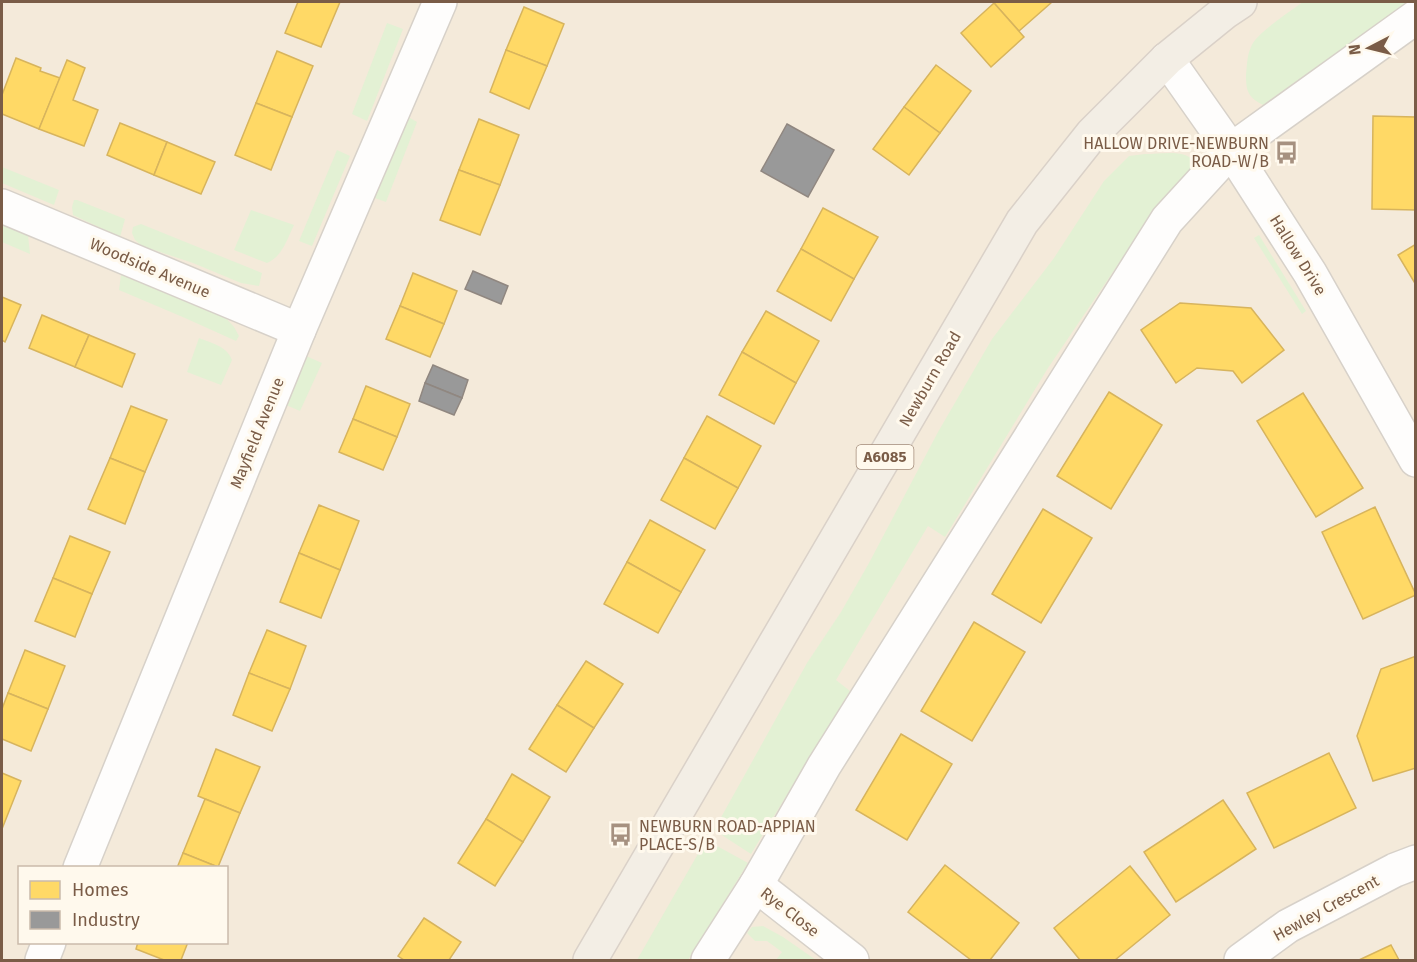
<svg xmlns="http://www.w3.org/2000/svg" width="1417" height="962" viewBox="0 0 1417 962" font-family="'Fira Sans',sans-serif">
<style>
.residential{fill:#f4eada;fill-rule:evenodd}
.green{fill:#e3f1d4}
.homes{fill:#ffd966;stroke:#d7b45d;stroke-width:1.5}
.industry{fill:#999;stroke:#908780;stroke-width:1.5}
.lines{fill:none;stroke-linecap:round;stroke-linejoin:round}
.minor-casing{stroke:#d7d1c9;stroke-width:36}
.major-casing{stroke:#dad1c8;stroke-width:36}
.minor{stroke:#fefdfc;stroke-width:33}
.major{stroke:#f3eee5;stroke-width:33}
.labels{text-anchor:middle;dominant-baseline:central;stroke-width:6;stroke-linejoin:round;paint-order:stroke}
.shield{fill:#fff9ed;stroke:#a28b79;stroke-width:1.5}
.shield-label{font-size:15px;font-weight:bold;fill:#7a5c47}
.poi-label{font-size:16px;fill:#7a5c47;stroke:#fff9ed;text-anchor:end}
.street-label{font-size:16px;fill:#7a5c47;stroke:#fff9ed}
</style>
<rect width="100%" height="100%" fill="#f8f4eb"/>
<path class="residential" d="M2,2H1415V960H2ZM20,868H226V942H20Z"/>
<g class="green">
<path d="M1303,2H1408L1263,105C1248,97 1246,91 1246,75C1247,66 1247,55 1251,47C1256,33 1291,11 1303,2Z"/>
<path d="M387,23L403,29L367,121L352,114Z"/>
<path d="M403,114L417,122L386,202L369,196Z"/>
<path d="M337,150L350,156L312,246L299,241Z"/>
<path d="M1145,154C1162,154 1187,148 1196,164L1140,232L1048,368L945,537L928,526L836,680L850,691L751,854L714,830L807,663L841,612L869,563L938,432L992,339L1054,258L1104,181L1129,156Z"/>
<path d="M2,167L59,190L54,205L2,183Z"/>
<path d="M74,200H77L125,219L120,237L73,215L72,207Z"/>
<path d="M251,210L294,225C287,239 283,256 267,263L234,250Z"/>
<path d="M2,224L28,235L30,254L2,242Z"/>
<path d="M141,224L262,273L259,286L241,283L193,263L142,246L135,240L132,233L133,227Z"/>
<path d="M1259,235L1306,311L1302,314L1254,238Z"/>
<path d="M121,275L222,314L234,327L239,336L236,341L185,318L119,290Z"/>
<path d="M199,338C211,343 227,346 232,360L221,385L187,372Z"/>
<path d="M306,356L322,363L300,411L286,405Z"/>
<path d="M706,840L748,863L688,960H637Z"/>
<path d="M763,926L783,937L816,960H776L782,952L767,941H755L747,933L752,927Z"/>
</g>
<g class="homes">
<path d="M298,2H340L321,47L285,33Z"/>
<path d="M996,2H1052L1019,31L994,3Z"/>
<path d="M994,3L1024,37L991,67L961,33Z"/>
<path d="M524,7L564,24L547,66L506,50Z"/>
<path d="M506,50L547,66L529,109L490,92Z"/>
<path d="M277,51L313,66L292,117L256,103Z"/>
<path d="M16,58L41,68L40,71L60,78L39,129L2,114V95Z"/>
<path d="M67,60L85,68L73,100L98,110L84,146L39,129Z"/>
<path d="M936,65L971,91L940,133L904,107Z"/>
<path d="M256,103L292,117L271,170L235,155Z"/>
<path d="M904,107L940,133L909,175L873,149Z"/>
<path d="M1373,116L1416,117V210L1372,209Z"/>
<path d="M479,119L519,135L500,185L459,170Z"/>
<path d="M120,123L167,142L154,175L107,155Z"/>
<path d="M167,142L215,162L201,194L154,175Z"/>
<path d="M459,170L500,185L480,235L440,220Z"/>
<path d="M823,208L878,237L854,279L801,249Z"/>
<path d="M1416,244V285L1398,255Z"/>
<path d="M801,249L854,279L831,321L777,291Z"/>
<path d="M413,273L457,291L444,324L400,306Z"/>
<path d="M2,297L21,305L5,342L2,340Z"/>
<path d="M1180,303L1251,308L1284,350L1242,383L1233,371L1197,368L1176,383L1141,330Z"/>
<path d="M400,306L444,324L430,357L386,339Z"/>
<path d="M766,311L819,341L796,383L742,352Z"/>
<path d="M42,315L89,335L75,367L29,348Z"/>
<path d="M89,335L135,354L122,387L75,367Z"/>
<path d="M742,352L796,383L774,424L719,395Z"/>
<path d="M366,386L410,404L397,437L353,419Z"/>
<path d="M1109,392L1162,425L1111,509L1057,476Z"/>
<path d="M1303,393L1363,488L1316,517L1257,421Z"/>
<path d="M131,406L167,420L145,472L110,458Z"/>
<path d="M707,416L761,446L738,488L684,458Z"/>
<path d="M353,419L397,437L383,470L339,452Z"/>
<path d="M110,458L145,472L125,524L88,509Z"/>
<path d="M684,458L738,488L715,529L661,500Z"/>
<path d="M319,505L359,521L340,570L299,553Z"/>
<path d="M1375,507L1416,595L1363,619L1322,532Z"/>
<path d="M1043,509L1092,538L1041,623L992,594Z"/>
<path d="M650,520L705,550L681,592L627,562Z"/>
<path d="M70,536L110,552L92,594L53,578Z"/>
<path d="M299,553L340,570L321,618L280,602Z"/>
<path d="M627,562L681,592L658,633L604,604Z"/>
<path d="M53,578L92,594L75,637L35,621Z"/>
<path d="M974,622L1025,652L972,741L921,711Z"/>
<path d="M267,630L306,646L290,689L249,673Z"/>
<path d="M25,650L65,666L48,709L8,693Z"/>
<path d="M1416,656V768L1373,781L1357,736L1381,669Z"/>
<path d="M586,661L623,684L594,728L557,705Z"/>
<path d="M249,673L290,689L272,731L233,715Z"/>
<path d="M8,693L48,709L31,751L2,739V709Z"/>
<path d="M557,705L594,728L566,772L529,749Z"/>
<path d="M901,734L952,764L907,840L856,810Z"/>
<path d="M216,749L260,767L240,813L198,796Z"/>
<path d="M1329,753L1356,808L1274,848L1247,793Z"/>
<path d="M2,773L21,781L2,829Z"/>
<path d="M512,774L550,797L523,842L486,819Z"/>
<path d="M205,799L240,813L218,867L183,853Z"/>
<path d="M1223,800L1256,849L1176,902L1144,852Z"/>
<path d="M486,819L523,842L495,886L458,863Z"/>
<path d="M183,853L218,867V868H177Z"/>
<path d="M945,865L1019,923L990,960H971L908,912Z"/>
<path d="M1130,866L1170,915L1115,960H1080L1054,928Z"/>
<path d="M424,918L461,942L449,960H404L398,956Z"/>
<path d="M138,942H188L181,960H164L136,949Z"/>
<path d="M1391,945L1399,960H1359Z"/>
</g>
<g class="industry">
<path d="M787,124L834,150L808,197L761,171Z"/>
<path d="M473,271L508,286L501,304L465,289Z"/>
<path d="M433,365L468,380L462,398L425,383Z"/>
<path d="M425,383L462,398L454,415L419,401Z"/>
</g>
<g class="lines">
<defs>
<g id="minor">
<path d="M1167,59L1231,150L1310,273L1416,460"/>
<path d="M2,206L299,330"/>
<path d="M80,868L299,330L440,2"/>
<path d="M756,885L852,960"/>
<path d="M42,960L49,942"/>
<path d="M708,960L756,885L824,766L1167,220L1231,150L1416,17"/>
<path d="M1241,960L1288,926L1395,870L1416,862"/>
</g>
<path id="major" d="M590,960L1022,222L1092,134L1167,59L1225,12L1240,2"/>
</defs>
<use href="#minor" class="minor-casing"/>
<use href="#major" class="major-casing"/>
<use href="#minor" class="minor"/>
<use href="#major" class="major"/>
</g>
<defs>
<symbol id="bus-bare" viewBox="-9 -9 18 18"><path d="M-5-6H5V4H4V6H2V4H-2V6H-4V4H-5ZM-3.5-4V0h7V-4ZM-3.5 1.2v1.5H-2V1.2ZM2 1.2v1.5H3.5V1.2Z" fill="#a69180" stroke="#fff9ed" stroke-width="2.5" paint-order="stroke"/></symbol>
</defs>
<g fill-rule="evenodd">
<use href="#bus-bare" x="1270" y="136" width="33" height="33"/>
<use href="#bus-bare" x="604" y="818" width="33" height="33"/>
</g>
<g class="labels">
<rect class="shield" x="856.5" y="445" width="57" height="24" rx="4.5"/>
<g class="shield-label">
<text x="885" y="457">A6085</text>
</g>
<g class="poi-label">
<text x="1269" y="143">HALLOW DRIVE-NEWBURN<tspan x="1269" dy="18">ROAD-W/B</tspan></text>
<text x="639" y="826" text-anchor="start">NEWBURN ROAD-APPIAN<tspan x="639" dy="18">PLACE-S/B</tspan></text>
</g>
<g class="street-label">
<text transform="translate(1298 255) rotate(58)">Hallow Drive</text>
<text transform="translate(150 268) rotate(23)">Woodside Avenue</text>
<text transform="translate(930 379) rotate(-60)">Newburn Road</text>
<text transform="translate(257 433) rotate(-68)">Mayfield Avenue</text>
<text transform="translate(1326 908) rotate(-29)">Hewley Crescent</text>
<text transform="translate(790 912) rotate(38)">Rye Close</text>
</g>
</g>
<rect width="1417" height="962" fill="none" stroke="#7a5c47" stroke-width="6"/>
<rect x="18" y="866" width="210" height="78" fill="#fff9ed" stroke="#cabaab" stroke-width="1.5"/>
<rect x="30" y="881" width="30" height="18" fill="#ffd966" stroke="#cabaab" stroke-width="1.5"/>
<text x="72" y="896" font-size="18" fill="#7a5c47">Homes</text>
<rect x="30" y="911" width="30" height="18" fill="#999999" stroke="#cabaab" stroke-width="1.5"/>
<text x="72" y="926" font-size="18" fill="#7a5c47">Industry</text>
<g transform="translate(1369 48) rotate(263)" stroke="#fff9ed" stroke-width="4.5" paint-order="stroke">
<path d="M0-4.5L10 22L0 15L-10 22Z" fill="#7a5c47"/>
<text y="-9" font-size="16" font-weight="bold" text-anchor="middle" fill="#7a5c47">N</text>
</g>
</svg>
